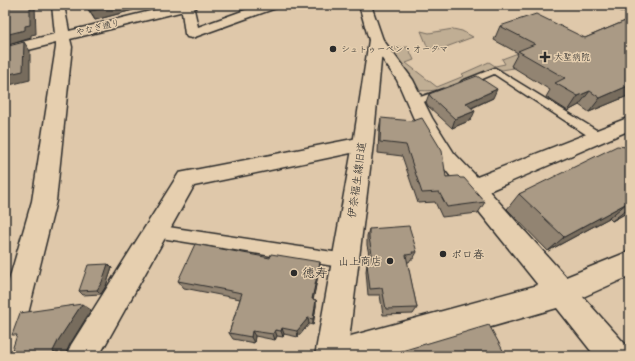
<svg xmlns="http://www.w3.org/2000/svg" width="635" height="361" viewBox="0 0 635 361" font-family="Pangolin,'Klee One',sans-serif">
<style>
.green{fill:#c0ae94;stroke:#766c60}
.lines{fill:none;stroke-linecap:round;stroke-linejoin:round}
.lane-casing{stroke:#2b2b2b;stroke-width:3}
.street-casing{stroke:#2b2b2b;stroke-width:3}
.secondary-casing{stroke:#2b2b2b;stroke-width:3}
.lane{fill:#e6cfaf;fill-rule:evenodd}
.street{fill:#e6cfaf;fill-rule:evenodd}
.secondary{fill:#e6cfaf;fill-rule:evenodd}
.wall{fill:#928472;stroke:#2b2b2b}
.shaded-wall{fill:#776c5d;stroke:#2b2b2b}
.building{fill:#aa9a85;stroke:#2b2b2b}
.poi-dot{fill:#2b2b2b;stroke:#e6cfaf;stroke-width:1.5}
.labels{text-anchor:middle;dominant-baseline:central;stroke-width:3;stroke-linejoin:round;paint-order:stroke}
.far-street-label{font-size:9px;fill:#2b2b2b;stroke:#e6cfaf}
.far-poi-label{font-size:9px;fill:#2b2b2b;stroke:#e6cfaf;text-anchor:start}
.street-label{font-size:11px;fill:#2b2b2b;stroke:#e6cfaf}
.poi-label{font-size:11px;fill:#2b2b2b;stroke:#e6cfaf;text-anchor:start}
.near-poi-label{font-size:13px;fill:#2b2b2b;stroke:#e6cfaf;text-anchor:start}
</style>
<rect width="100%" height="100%" fill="#dfc8aa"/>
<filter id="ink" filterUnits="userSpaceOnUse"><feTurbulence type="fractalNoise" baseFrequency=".025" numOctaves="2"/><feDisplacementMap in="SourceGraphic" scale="8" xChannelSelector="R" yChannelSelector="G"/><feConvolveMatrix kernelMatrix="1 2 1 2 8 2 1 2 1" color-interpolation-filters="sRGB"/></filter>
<g filter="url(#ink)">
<g class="green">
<path d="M453,29L462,31L473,37L438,50L428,48L421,31L429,33Z"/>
<path d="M408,47L414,60L406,63L437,87L464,76L462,74L489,62L495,66L505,64L502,59L518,53L514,68L502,70L495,67C471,77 442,95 416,90L410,82L393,48Z"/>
</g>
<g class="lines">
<defs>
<g id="lane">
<path d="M495,68L601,133L602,136L601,139H593L494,74L468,85L465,86L460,83L462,81Z"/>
<path d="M443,89L448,92L446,94L415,105L410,102L412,100Z"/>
<path d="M155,225L346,254L351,256L353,261L351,266L346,268L155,237L150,235L148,231L150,227Z"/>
</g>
<g id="street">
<path d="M181,5H193L198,27L259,5H277L276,8L192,38L187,37L185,34Z"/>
<path d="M613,5H630V13L614,8Z"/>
<path d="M376,36L381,37L413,80L432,118L454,153L477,177L630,117V130L489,191L566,277L630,251V276L583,297L626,345L630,356H595L557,308L390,356H320L325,345L336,340L538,285L440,163L414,119L397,80L369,40L371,37Z"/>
<path d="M363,137L370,139L373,144L370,149L194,186L99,356H66L71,345L179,173Z"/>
</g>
<g id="secondary">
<path d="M52,5H64L69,31L175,5H197L196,8L70,39L72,47L56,201L20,346L16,356H5V294L32,201L56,47V43L5,56V46L55,34Z"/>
<path d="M359,5H371L383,40L373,144L347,356H315L353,144L369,40Z"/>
</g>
</defs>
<use href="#lane" class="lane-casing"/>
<use href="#street" class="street-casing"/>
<use href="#secondary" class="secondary-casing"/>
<use href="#lane" class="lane"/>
<use href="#street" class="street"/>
<use href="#secondary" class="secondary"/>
</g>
<g class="wall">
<path d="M85,5H131L133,10L95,20Z"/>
<path d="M630,19V95L589,112L579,105L568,111L546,97L550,90L511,66L518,53L494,40L500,26L585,38Z"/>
<path d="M429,94L493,98L472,108L471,120L452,128L428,106L426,102Z"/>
<path d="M381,118L446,177L460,178L485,202L478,213L442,217L435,202L418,203L402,156L378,153L379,129Z"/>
<path d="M630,146V211L612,221L609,218L548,251L507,209L519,194Z"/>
<path d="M369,229L417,252L413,259H411L409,262H407L417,308L413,314L383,315L380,295H368L366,271L367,264H371L367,245V236Z"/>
<path d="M112,268L106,286L101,294L83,295L79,291Z"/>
<path d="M319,270L313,299L316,300V306L313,325L309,324L298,337L284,334L283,337L277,336L275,340L255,336L254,343L233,339L229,333L240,299L184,288L178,281Z"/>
</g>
<g class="shaded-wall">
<path d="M30,5H35L36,34L31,35V38L5,46V35Z"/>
<path d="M117,5H131L133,10L95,20L90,11Z"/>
<path d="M24,42L30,51V80L5,86V75Z"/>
<path d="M630,85V95L589,112L600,98Z"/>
<path d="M497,89L493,98L462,112L466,103Z"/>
<path d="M590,91L579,105L568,111L578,96Z"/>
<path d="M475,111L471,120L452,128L455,119Z"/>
<path d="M627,203L609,218L548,251L564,237Z"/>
<path d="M630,207V211L612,221Z"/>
<path d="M320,262L319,270L312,306V299Z"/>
<path d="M108,264L112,268L106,286L101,294L97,290Z"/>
<path d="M316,300V306L313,325V319Z"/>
<path d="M82,304L91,310L70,344L65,355L66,356H57L54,353L53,351L59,339Z"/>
<path d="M308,318L309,324L298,337L297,331Z"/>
<path d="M282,328L284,334L283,337L281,331Z"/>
<path d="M275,330L277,336L275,340L273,334Z"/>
<path d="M252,331L255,336L254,343L251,337Z"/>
</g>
<g class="building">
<path d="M5,5H30V25L25,26V30L5,35Z"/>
<path d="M86,5H117L90,11Z"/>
<path d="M536,14L585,38L630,19V85L600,98L590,91L578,96L555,83L565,78L518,51L535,44L500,26Z"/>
<path d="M24,42L23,71L5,75V47Z"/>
<path d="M477,76L497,89L466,103L475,111L455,119L431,97L429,94Z"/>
<path d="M381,118L413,121L422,118L442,151L446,177L458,176L460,178H464L485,202L447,207L439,192L422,193L406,145L380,142Z"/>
<path d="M617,146L627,147L630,146V205L627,203L564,237L519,194Z"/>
<path d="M409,226L417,252H412L413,254L406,255L417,308L386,309L382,288L370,289L367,264H374L369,238V229Z"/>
<path d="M195,244L270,258L271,254L320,262L312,299L316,300L313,319L308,318L297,331L282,328L281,331L275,330L273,334L252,331L251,337L229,333L242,293L178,281Z"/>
<path d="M108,264L102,282L97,290L79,291L88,265Z"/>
<path d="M82,304L59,339L53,351L54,353H59L57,356H10L17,335H12L20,313Z"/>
<path d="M489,325L506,356H385Z"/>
</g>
</g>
<g class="poi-dot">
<circle cx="333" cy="49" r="4"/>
<path d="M543 51h4v4h4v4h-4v4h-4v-4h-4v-4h4z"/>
<circle cx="443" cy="254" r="4"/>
<circle cx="390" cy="261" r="4"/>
<circle cx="294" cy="273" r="4"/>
</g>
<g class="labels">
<g class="far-street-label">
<text transform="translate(98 28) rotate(-14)">やなぎ通り</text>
</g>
<g class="far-poi-label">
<text x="341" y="49">シュトゥーベン・オータマ</text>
<text x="554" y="57">大聖病院</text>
</g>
<g class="street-label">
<text transform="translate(357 180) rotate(-82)">伊奈福生線旧道</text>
</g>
<g class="poi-label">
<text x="451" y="254">ポロ春</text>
<text x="382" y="261" text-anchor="end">山上商店</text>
</g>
<g class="near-poi-label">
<text x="302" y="273">徳寿</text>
</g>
</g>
<rect width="635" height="361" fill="none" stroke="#e6cfaf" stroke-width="20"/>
<rect x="10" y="10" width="615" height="341" fill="none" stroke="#2b2b2b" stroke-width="1.5" filter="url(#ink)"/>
</svg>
